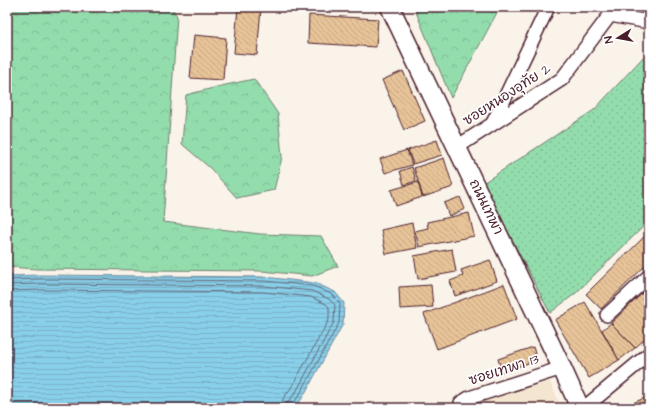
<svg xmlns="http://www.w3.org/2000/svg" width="656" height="415" viewBox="0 0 656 415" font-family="'Architects Daughter','Playpen Sans Thai',sans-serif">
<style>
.built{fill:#f4e5d1}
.grass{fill:url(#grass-dots);stroke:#6e7e6c}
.forest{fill:url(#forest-crowns);stroke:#6e7e6c}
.water{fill:url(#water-rules);stroke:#6f899d}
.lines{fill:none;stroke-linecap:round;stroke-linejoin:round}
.shore{stroke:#636577;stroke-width:1}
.building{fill:url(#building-back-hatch);stroke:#4a1f2b}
.street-casing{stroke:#4a1f2b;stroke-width:16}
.secondary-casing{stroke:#4a1f2b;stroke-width:21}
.street{stroke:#fff;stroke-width:13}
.secondary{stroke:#fff;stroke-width:18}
.labels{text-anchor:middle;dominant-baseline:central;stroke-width:3.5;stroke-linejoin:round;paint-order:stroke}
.street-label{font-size:14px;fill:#4a1f2b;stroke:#fff}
</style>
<defs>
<pattern id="grass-dots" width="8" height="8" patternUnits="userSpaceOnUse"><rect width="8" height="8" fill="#93ddad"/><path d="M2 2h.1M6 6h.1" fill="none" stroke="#80bd95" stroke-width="1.8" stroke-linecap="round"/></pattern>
<pattern id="forest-crowns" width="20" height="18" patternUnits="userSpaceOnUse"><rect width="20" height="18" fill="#93ddad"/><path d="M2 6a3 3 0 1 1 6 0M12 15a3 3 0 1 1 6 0" fill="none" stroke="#80bd95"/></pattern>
<pattern id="water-rules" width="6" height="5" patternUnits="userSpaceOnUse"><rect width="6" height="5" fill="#88cfe9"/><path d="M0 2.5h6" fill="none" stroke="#77b1c8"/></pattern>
<pattern id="building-back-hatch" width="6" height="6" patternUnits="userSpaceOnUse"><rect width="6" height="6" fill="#e7c398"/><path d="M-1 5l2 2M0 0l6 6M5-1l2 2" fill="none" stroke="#c8a783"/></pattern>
</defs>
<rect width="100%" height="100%" fill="#faf3ea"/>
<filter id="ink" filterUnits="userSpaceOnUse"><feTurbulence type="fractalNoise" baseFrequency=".025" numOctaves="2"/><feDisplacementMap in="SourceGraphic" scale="8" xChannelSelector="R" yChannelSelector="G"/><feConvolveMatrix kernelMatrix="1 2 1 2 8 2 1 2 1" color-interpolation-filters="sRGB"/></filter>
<g filter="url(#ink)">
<path class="built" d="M550,381L561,408H469L470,405Z"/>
<path class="grass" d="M646,54L649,56V221L576,293L550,313L483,183L594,110Z"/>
<g class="forest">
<path d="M7,7H171L177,16L163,222L260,234L321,236L338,266L312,276L262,271L38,269L7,267Z"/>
<path d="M414,7H500L451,98Z"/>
<path d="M254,79L278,114L282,157L274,190L237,198L210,168L182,144L186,95L221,86Z"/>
</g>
<path class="water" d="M40,275L265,277L315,283L335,292L344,303L343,324L303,397L295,408H7V276Z"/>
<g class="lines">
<g class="shore">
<path d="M7,280L41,279L265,281L314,286L333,295L340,304L339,323L300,394L292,405V408"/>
<path d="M7,285L41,284L265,286L312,291L329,299L335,305L334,322L296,392L288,402L287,408"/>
<path d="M7,291L41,290L264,292L311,297L326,304L329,307V320L291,388L283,399L281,408"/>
</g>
</g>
<g class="building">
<path d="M238,7L261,8L257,55L234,53Z"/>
<path d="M309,15L378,19L376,47L308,43Z"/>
<path d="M194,35L226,38L223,80L190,78Z"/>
<path d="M403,71L425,121L404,130L382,80Z"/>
<path d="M437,140L442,155L413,164L408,150Z"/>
<path d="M407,150L412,165L385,173L380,159Z"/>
<path d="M444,158L453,187L423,197L414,168Z"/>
<path d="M412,167L416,181L404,185L400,171Z"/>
<path d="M418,182L422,197L396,206L391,190Z"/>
<path d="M460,197L465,209L449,216L444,203Z"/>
<path d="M469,213L474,236L419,247L415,231L428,228L427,222Z"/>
<path d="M412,223L417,248L386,254L381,230Z"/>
<path d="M649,232V262L601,309L586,294Z"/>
<path d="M452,249L456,272L418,279L414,256Z"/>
<path d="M490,260L497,281L455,296L450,281L463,276L461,270Z"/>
<path d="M504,284L517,319L437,349L424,314Z"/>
<path d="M431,285L433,307L400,309L399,287Z"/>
<path d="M649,287V335L635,348L611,323Z"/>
<path d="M585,302L619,360L589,378L555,320Z"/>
<path d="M611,323L635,348L619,360L602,330Z"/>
<path d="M533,347L537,360L502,372L498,359Z"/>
<path d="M649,396V408H627L626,406Z"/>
</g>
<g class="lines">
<defs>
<g id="street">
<path d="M610,15L649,22"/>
<path d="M493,123L548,7"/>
<path d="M457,147L562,79L610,15L612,7"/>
<path d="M607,315L649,276"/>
<path d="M461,408V403L469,398L562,368"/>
<path d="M584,408L649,354"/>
</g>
<path id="secondary" d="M390,7L562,368L580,408"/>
</defs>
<use href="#street" class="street-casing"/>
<use href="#secondary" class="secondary-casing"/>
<use href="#street" class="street"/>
<use href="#secondary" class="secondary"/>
</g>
</g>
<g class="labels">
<g class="street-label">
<text transform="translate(507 95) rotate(-33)">ซอยหนองอุทัย 2</text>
<text transform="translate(486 207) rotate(64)">ถนนเทพา</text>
<text transform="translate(504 370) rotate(-18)">ซอยเทพา 13</text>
</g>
</g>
<rect width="656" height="415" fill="none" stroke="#fff" stroke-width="24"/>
<rect x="12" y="12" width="632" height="391" fill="none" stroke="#4a1f2b" stroke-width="1.5" filter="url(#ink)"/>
<g transform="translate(618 38) rotate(259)" stroke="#ffffff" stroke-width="3" paint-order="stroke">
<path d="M0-3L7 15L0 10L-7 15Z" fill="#4a1f2b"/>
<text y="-6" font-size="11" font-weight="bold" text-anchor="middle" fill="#4a1f2b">N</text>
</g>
</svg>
